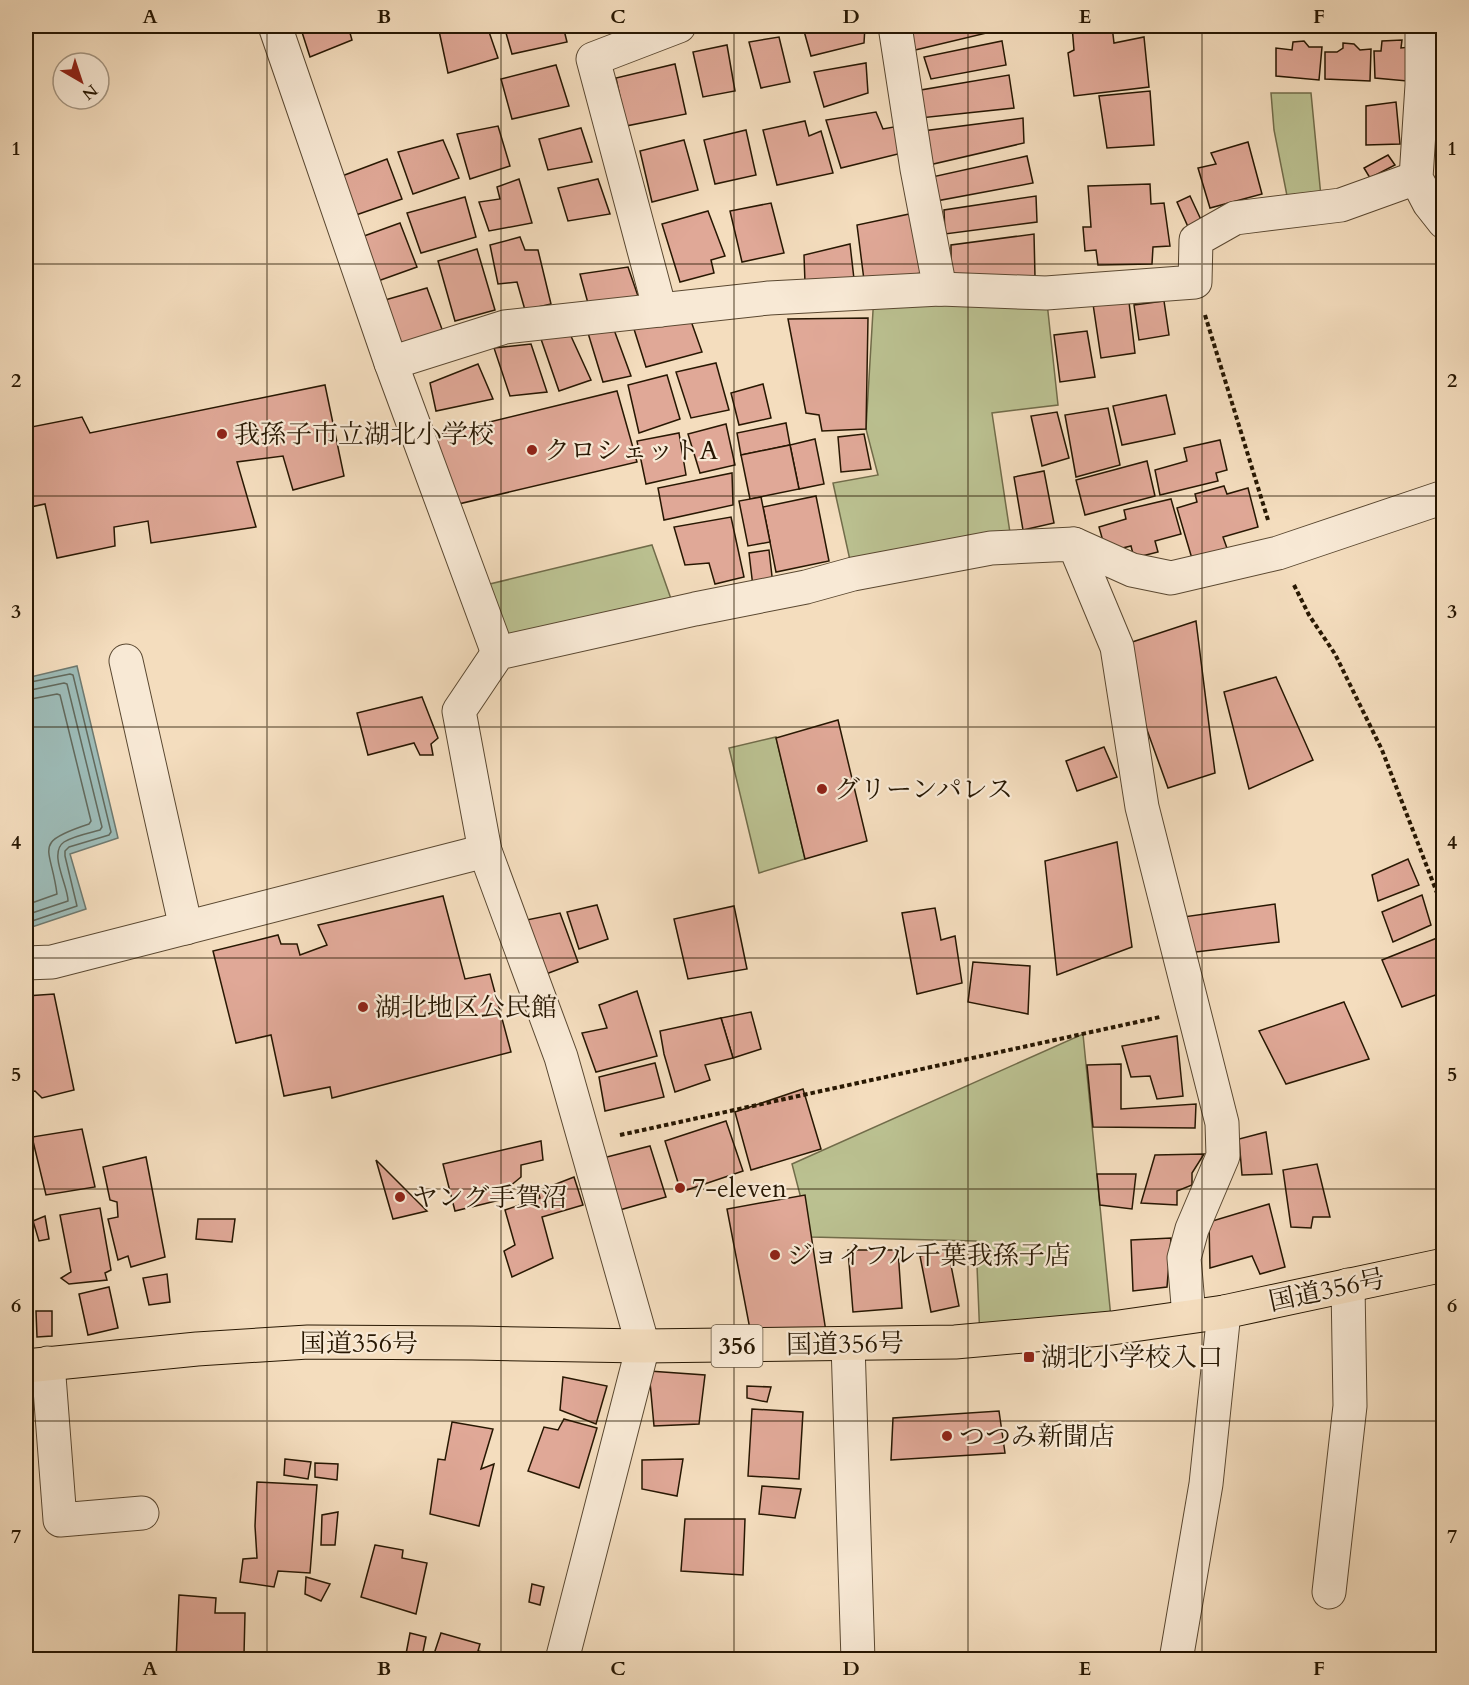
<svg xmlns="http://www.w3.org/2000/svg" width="1469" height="1685" viewBox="0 0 1469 1685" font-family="Cardo,'Noto Serif JP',serif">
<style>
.green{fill:#bbc191;stroke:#716c4a;stroke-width:1.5}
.water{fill:#9dbbb7;stroke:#6e796f;stroke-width:1.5}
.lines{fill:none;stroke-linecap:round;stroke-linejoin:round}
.shore{stroke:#62695c;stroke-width:1.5}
.building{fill:#e0a897;stroke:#271702;stroke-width:1.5}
.street-casing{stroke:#5a4831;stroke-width:35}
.highway-casing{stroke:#271702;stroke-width:35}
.path{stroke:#271702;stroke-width:4;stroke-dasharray:4.5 3;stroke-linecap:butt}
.street{stroke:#f8e9d5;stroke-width:33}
.highway{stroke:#f4ddbe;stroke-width:33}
.grid{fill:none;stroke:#271702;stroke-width:1.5;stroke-opacity:0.55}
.poi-dot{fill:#8f2418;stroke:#f8e9d5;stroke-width:2}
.labels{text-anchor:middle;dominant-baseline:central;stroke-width:4.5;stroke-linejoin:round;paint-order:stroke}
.shield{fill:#f8e9d5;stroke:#665641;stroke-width:1.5}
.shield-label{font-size:24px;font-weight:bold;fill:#271702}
.poi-label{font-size:26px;fill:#271702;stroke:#f8e9d5;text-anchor:start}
.street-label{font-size:26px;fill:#271702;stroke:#f8e9d5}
.neatline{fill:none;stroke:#271702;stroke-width:2}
.grid-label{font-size:20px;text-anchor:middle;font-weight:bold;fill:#271702}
</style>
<rect width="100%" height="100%" fill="#f4ddbe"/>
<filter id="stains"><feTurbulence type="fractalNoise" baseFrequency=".00333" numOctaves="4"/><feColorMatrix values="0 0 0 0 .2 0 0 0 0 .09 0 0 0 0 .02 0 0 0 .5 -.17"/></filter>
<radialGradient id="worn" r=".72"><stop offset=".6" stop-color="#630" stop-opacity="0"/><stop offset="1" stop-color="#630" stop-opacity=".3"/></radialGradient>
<g class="green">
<path d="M1271,93H1311L1322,207L1290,211L1274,130Z"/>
<path d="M1046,293L1058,405L992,413L1012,546L853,574L833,483L878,475L866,429L874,294Z"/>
<path d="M652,545L676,613L498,653L473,588Z"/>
<path d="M776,737L805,859L759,873L729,748Z"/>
<path d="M1083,1034L1112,1328L980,1340L976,1241L811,1237L792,1164Z"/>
</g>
<path class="water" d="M77,666L118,838L70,854L86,909L26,929V678Z"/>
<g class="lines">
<g class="shore">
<path d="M26,683L70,674L73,675L111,832L109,835L69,847L65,851V856L77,906L26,923"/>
<path d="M26,691L64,683L67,684L102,827L100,830C89,833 73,836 64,842C48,853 68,885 68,901L26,915"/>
<path d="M26,700L57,694L60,695L91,821L89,824C31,843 51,846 57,894L26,905"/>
</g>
</g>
<g class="building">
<path d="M300,26H348L352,40L310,57Z"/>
<path d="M369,26H387L372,33Z"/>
<path d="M438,26H487L498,58L448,73Z"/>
<path d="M504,26H563L567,42L512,54Z"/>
<path d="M828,26H865L864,43L811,56L804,31Z"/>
<path d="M921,26H995V31L911,51L910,27Z"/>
<path d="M1072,26H1112L1114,43L1144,37L1149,87L1074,96L1068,53L1074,50Z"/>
<path d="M779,37L790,82L761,88L749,42Z"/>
<path d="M1402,40L1401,48L1410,47L1407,81L1375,78L1374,51H1381L1382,41Z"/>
<path d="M1002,41L1006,65L931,79L924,57Z"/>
<path d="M1304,41L1309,47H1322L1319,80L1276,76V48L1292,50L1293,42Z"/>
<path d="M1343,43L1354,44L1360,50L1371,49L1370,81L1325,79V52H1337L1343,48Z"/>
<path d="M727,45L735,91L703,97L693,52Z"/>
<path d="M866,63L868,93L824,107L814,72Z"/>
<path d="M675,64L686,114L626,126L616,78Z"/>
<path d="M556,65L569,106L512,119L501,79Z"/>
<path d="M1009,75L1014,108L920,118L921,90Z"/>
<path d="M1150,91L1154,145L1107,148L1099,96Z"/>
<path d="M1396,102L1400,144L1366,145V106Z"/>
<path d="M876,112L883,129L899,126L906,152L841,168L826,120Z"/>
<path d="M1023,118L1024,143L929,165L923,131Z"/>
<path d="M805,121L809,136L821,131L833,173L777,185L763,130Z"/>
<path d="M498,126L510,166L470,179L457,134Z"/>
<path d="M581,128L592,162L548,170L539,139Z"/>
<path d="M746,130L756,175L715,184L704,140Z"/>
<path d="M443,140L459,178L413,194L398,152Z"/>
<path d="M684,140L698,190L652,202L640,151Z"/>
<path d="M1248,142L1262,194L1210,208L1198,168L1216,164L1211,153Z"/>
<path d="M1388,155L1395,165L1370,178L1364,168Z"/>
<path d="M1027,156L1033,183L936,201L932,177Z"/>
<path d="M387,159L402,199L356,215L342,176Z"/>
<path d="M519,179L532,223L489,231L479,202L500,199L497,187Z"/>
<path d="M598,179L610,214L568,221L558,188Z"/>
<path d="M1150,184L1151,204L1164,203L1170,246L1153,247L1152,264L1098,265L1096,250L1085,251L1083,227H1091L1088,186Z"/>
<path d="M1036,196L1037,222L945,234L944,210Z"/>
<path d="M1190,196L1203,224L1189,229L1177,202Z"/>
<path d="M465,197L476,237L421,253L407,213Z"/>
<path d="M771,203L784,253L742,262L730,211Z"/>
<path d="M708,211L725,256L711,260L714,273L680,282L662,224Z"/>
<path d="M914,213L923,273L864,280L857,225Z"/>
<path d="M400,223L417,267L378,281L364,236Z"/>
<path d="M1034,234L1035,277L951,275V245Z"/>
<path d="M520,237L525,250H538L551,304L525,310L517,282L498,284L490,245Z"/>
<path d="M850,244L854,279L805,283L804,255Z"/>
<path d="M477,249L495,310L455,321L438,261Z"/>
<path d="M628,267L639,299L589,307L580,274Z"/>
<path d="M427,288L443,332L400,345L385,300Z"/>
<path d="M1164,301L1169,335L1139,340L1134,305Z"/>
<path d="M1129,302L1135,353L1101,358L1093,304Z"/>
<path d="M868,318L866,429L822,431L819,415L806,413L788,319Z"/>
<path d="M691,321L702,352L646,367L634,329Z"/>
<path d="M613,327L631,376L603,382L588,333Z"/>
<path d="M1087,331L1095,377L1060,382L1054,335Z"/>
<path d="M570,334L591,380L559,391L541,339Z"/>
<path d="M531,344L547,392L510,396L494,348Z"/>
<path d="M716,363L729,410L691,418L676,372Z"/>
<path d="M478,364L493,399L436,411L430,383Z"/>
<path d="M667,375L680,419L639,433L628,385Z"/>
<path d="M763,384L771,418L739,425L731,393Z"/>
<path d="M325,385L344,476L293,490L283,456L237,462L256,527L151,543L148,521L114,527L115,546L57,558L45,504L26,508V428L82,417L90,433Z"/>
<path d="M617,391L637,462L450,506L428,437Z"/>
<path d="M1166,395L1175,434L1122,445L1113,406Z"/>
<path d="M1108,408L1120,465L1076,477L1065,415Z"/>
<path d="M1057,412L1069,458L1042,466L1031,416Z"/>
<path d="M786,423L790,445L741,455L737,433Z"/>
<path d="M726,424L735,465L700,473L688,434Z"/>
<path d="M679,433L686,475L646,484L637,441Z"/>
<path d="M864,434L871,469L841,472L838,437Z"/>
<path d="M815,439L824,484L799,489L790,445Z"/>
<path d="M1220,440L1227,470L1216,473L1218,481L1160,495L1155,470L1187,461L1184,448Z"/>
<path d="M790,445L799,489L750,499L741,455Z"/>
<path d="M1147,461L1155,496L1085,515L1076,480Z"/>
<path d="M1044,471L1054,523L1023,530L1014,477Z"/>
<path d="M732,473L733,505L664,520L658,488Z"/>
<path d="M1224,486L1227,494L1248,488L1258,527L1223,537L1228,551L1193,562L1177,508L1197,502L1195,494Z"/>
<path d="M816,496L829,561L776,572L763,507Z"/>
<path d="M761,497L770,542L748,546L739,501Z"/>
<path d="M1171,499L1181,534L1155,541L1158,552L1134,558L1131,546L1106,552L1099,527L1126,519L1124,510Z"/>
<path d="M731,517L744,577L715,584L709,563L685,565L674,527Z"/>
<path d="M769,550L773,585L753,587L749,553Z"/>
<path d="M1196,621L1215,773L1168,788L1117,647Z"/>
<path d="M1276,677L1313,760L1249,789L1224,692Z"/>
<path d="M422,697L438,738L431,744L433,755H420L414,743L368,755L357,713Z"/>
<path d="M838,720L867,841L805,859L776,738Z"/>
<path d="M1104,747L1117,777L1077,791L1066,761Z"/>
<path d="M1117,842L1132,947L1057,975L1045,861Z"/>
<path d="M1408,859L1419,885L1378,901L1372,875Z"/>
<path d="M1422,895L1431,925L1393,942L1382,912Z"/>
<path d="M443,896L465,979L490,974L511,1052L332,1098L330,1087L284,1096L271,1035L236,1043L213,951L278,935L281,944H297L300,955L327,945L318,925Z"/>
<path d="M1275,904L1279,942L1196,952L1176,918Z"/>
<path d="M597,905L608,939L579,949L567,912Z"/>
<path d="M734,906L747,969L688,979L674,919Z"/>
<path d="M935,908L941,940L955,936L962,983L917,994L902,913Z"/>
<path d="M560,913L578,962L538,977L517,922Z"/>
<path d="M1437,938L1444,952V992L1402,1007L1382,960Z"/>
<path d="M973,962L1030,966L1028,1014L968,1002Z"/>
<path d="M637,991L657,1056L596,1072L582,1033L607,1028L599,1005Z"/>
<path d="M54,994L74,1090L42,1098L35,1091L26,1093V996Z"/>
<path d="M1344,1002L1369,1059L1286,1084L1259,1031Z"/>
<path d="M751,1012L761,1049L733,1058L721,1018Z"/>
<path d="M721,1018L733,1058L705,1065L710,1080L675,1092L664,1054L660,1031Z"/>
<path d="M1177,1036L1183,1096L1157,1099L1150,1076L1131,1077L1122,1046Z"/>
<path d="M655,1063L664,1097L605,1111L599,1077Z"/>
<path d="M1121,1064V1109L1196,1104L1195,1128L1093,1127L1087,1065Z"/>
<path d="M803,1089L821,1149L751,1170L735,1112Z"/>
<path d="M726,1121L743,1171L681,1192L665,1141Z"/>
<path d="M82,1129L95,1187L46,1195L32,1137Z"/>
<path d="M1266,1132L1272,1174L1242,1175L1239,1139Z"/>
<path d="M541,1141L543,1160L521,1165V1177L509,1187L512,1197L455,1211L443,1164Z"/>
<path d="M650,1146L666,1197L616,1211L599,1159Z"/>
<path d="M1204,1154L1192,1173V1185L1177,1191V1205L1141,1203L1155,1155Z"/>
<path d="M146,1157L165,1257L131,1267L128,1256L118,1260L108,1219L118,1217L117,1202L110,1200L103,1167Z"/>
<path d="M376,1160L427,1211L393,1219Z"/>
<path d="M1317,1164L1330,1217H1313L1311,1228L1291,1227L1283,1170Z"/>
<path d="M1097,1174H1136L1132,1209L1100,1205Z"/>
<path d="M574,1177L583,1205L542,1217L553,1258L512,1277L504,1251L515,1245L505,1210L540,1198L538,1191Z"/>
<path d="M805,1195L828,1345H753L727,1209Z"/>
<path d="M1269,1204L1285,1267L1260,1274L1252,1256L1210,1268L1209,1222Z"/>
<path d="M100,1208L111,1270L105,1273L107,1280L69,1284L61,1278L71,1272L60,1215Z"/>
<path d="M45,1216L49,1239L39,1241L33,1221Z"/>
<path d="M198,1219H235L232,1242L196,1239Z"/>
<path d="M1171,1238L1167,1287L1133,1291L1131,1240Z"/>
<path d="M848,1250H898L902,1308L853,1312Z"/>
<path d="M948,1250L959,1306L931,1312L920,1256Z"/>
<path d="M167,1274L170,1302L149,1305L143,1278Z"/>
<path d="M109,1287L118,1328L88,1335L79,1294Z"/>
<path d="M36,1311H52V1336L37,1337Z"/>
<path d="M649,1371L705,1375L699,1424L654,1426Z"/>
<path d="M563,1377L607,1386L596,1424L560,1410Z"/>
<path d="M747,1386L771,1387L767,1402L747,1398Z"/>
<path d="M752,1409L803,1412L799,1479L748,1476Z"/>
<path d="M999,1411L1005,1453L891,1460L893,1418Z"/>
<path d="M564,1419L597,1428L579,1488L528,1471L544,1427L558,1430Z"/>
<path d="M452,1422L493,1429L481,1469L494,1464L479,1526L430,1514L438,1459L445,1460Z"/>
<path d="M285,1459L311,1462L308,1479L284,1475Z"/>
<path d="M683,1459L677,1496L642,1489V1460Z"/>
<path d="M315,1463L338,1464L337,1480L315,1477Z"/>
<path d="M257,1482L317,1485L310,1573L278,1571L274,1587L240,1582L243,1559L257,1558L255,1526Z"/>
<path d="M762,1486L801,1489L795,1518L759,1514Z"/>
<path d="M338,1512L335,1545H321L322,1515Z"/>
<path d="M685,1519H745L743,1575L681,1571Z"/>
<path d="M375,1545L403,1550L402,1558L427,1563L416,1614L361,1597Z"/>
<path d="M306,1577L330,1584L321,1601L305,1594Z"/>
<path d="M532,1584L544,1587L540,1605L529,1602Z"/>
<path d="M179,1595L216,1598L215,1613H245L244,1655H216L215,1660H176Z"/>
<path d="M410,1633L426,1637L422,1657L406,1654Z"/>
<path d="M441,1633L480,1644L478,1651L488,1653L485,1660H432Z"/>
</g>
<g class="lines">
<defs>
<g id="street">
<path d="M275,26L391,363L498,653"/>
<path d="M895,26L917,169L940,289"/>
<path d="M1422,26V85L1416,178L1429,203L1444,222"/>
<path d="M660,310L593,59L679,26"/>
<path d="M391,363L505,327L769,298L940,289L1046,293L1195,282L1196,240L1235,218L1341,205L1416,178"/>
<path d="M1074,544L1132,570L1171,578L1278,553L1444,497"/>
<path d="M126,661L186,928"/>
<path d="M26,963L52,962L485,851"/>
<path d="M848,1344L858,1660"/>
<path d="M48,1363L60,1520L142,1513"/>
<path d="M1329,1592L1350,1406L1348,1285"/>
<path d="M562,1660L643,1346L561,1057L485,851L459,711L498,653L695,609L806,587L853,574L991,548L1074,544L1117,647L1142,807L1222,1123L1223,1156L1192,1229L1184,1258L1189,1316"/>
<path d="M1176,1660L1206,1484L1224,1312"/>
</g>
<path id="highway" d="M26,1366L197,1349L308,1342L472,1343L643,1346L955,1342L1112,1328L1224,1312L1444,1265"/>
</defs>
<use href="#street" class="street-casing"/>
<use href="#highway" class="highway-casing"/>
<g class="path">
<path d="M1205,315L1268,520"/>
<path d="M1294,585L1309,615L1335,654L1382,750L1444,911"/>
<path d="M620,1135L1160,1017"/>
</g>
<use href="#street" class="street"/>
<use href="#highway" class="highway"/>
</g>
<path class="grid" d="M267,26V1660M501,26V1660M734,26V1660M968,26V1660M1202,26V1660M26,264H1444M26,496H1444M26,727H1444M26,958H1444M26,1189H1444M26,1421H1444"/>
<g class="poi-dot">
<circle cx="222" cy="434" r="6"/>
<circle cx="532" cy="450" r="6"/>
<circle cx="822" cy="789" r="6"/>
<circle cx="363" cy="1007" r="6"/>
<circle cx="680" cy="1188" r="6"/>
<circle cx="400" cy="1197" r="6"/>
<circle cx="775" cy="1255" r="6"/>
<rect x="1023" y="1351" width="12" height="12" rx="3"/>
<circle cx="947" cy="1436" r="6"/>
</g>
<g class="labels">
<rect class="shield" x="711.5" y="1325" width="51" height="42" rx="4.5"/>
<g class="shield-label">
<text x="737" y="1346">356</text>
</g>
<g class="poi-label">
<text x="234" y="434">我孫子市立湖北小学校</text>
<text x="544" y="450">クロシェットA</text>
<text x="834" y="789">グリーンパレス</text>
<text x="375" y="1007">湖北地区公民館</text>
<text x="692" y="1188">7-eleven</text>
<text x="412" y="1197">ヤング手賀沼</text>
<text x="787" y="1255">ジョイフル千葉我孫子店</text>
<text x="1041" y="1357">湖北小学校入口</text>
<text x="959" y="1436">つつみ新聞店</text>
</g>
<g class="street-label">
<text transform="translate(1327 1290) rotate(-12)">国道356号</text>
<text x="359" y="1343">国道356号</text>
<text transform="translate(845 1344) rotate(-1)">国道356号</text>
</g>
</g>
<rect width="1469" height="1685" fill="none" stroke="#f4ddbe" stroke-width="66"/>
<g transform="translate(81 81) rotate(141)"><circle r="28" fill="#f8e9d5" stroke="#a49581" stroke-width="1.5"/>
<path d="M0-4.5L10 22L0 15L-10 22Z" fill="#8f2418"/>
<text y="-9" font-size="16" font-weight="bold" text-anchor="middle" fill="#271702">N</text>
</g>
<rect x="33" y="33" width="1403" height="1619" class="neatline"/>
<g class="grid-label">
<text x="150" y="23">A</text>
<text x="384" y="23">B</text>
<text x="618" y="23">C</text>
<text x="851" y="23">D</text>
<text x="1085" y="23">E</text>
<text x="1319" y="23">F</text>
<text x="16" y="155">1</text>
<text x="1452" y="155">1</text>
<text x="16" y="387">2</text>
<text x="1452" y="387">2</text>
<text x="16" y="618">3</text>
<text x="1452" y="618">3</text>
<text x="16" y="849">4</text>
<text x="1452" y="849">4</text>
<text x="16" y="1081">5</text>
<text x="1452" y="1081">5</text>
<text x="16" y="1312">6</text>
<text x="1452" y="1312">6</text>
<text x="16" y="1543">7</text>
<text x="1452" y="1543">7</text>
<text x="150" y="1675">A</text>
<text x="384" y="1675">B</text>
<text x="618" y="1675">C</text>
<text x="851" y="1675">D</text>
<text x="1085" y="1675">E</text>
<text x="1319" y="1675">F</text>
</g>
<rect width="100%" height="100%" filter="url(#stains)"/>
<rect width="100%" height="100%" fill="url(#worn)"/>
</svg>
